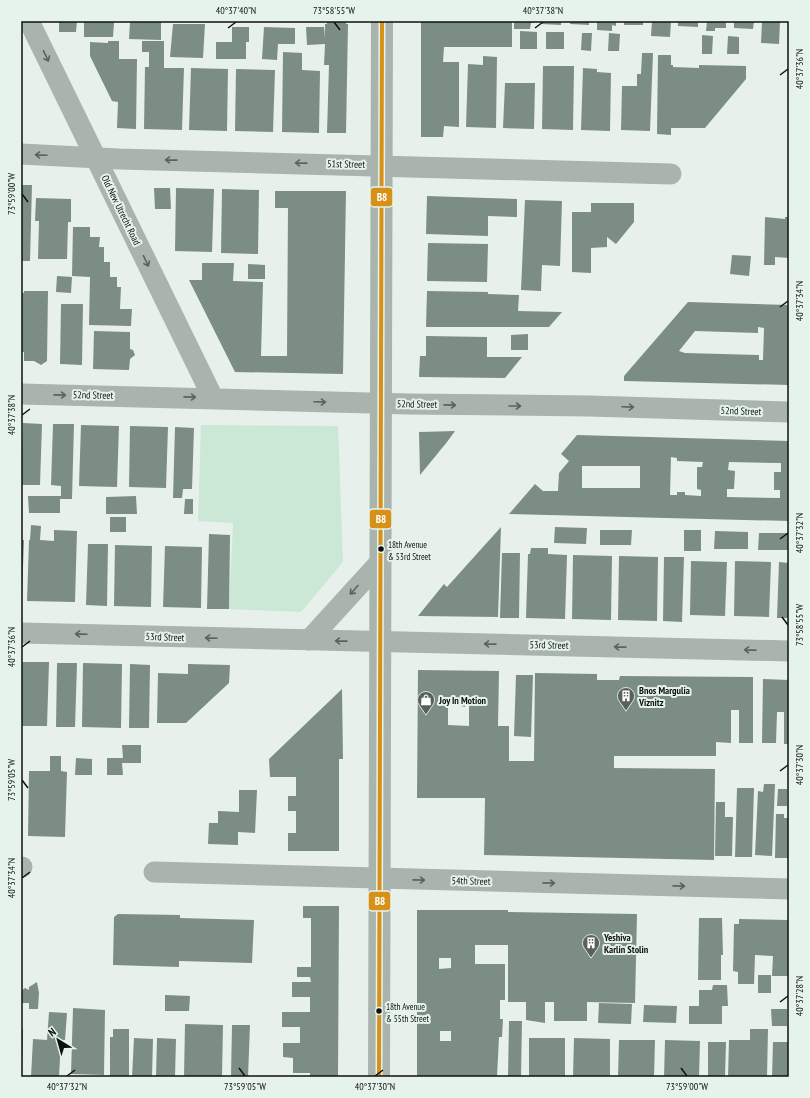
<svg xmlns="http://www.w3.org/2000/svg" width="810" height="1098" viewBox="0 0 810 1098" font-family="'PT Sans Narrow',sans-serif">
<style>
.green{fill:#cae8d5}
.building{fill:#7c8d84;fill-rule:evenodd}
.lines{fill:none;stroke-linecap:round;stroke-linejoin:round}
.minor{stroke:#a9b4ae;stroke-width:21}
.tertiary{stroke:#a9b4ae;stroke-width:22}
.bus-1-casing{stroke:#e5f3ea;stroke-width:7}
.bus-1{stroke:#d79018;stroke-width:4}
.oneway{stroke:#5c635e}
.ticks{fill:none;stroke:#0e120f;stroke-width:1.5}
.bus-dot{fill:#0e120f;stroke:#e5f3ea;stroke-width:1.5}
.labels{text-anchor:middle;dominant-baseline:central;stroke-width:4;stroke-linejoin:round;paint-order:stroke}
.bus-label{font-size:9px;fill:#0e120f;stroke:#e5f3ea;text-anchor:start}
.street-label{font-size:10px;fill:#0e120f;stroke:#e5f3ea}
.poi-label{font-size:10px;font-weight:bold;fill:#0e120f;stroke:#e5f3ea;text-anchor:start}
.line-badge{stroke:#e5f3ea;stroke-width:1.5}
.badge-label{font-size:11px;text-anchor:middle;font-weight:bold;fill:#fff}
.neatline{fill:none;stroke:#0e120f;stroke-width:1.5}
.ticks-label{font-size:10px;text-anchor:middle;fill:#0e120f}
</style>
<rect width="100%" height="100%" fill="#e8f0eb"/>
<path class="green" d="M201,425L338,426L343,562L301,612L229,609L233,523L198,521Z"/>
<g class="building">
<path d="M59,21H77L76,32H59Z"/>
<path d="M327,21H346V24H348L346,133H327L329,65H324L325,44L307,45L306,27H324L325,38V24H327Z"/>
<path d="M421,21H512V47H444L443,62H459V127L444,126L443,137H421Z"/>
<path d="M514,21H534V23H531L530,29H514Z"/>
<path d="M541,21H561V25L541,24Z"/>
<path d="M571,21H589V25L570,24Z"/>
<path d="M597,21H616V26L612,25V31L597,30Z"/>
<rect x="624" y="21" width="19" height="4"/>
<path d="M652,21H671L670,37L651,36Z"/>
<path d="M678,21H698V27L678,26Z"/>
<path d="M707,21H726V28H715V31H706Z"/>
<path d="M734,21H754L753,29L734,28Z"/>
<path d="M762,21H780L779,44L761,43Z"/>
<path d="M84,22H114L113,37H84Z"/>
<path d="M130,22H161V40L129,39Z"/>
<path d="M173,24H205L203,58L170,57Z"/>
<path d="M232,27H249V42H246V59H216V42H232Z"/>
<path d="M264,27L295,28V44H278L277,60L262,59Z"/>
<path d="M520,31L537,32V49H520Z"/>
<rect x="546" y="32" width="18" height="17"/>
<path d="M582,33H592L591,51L581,50Z"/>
<path d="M609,33L620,34L619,51H608Z"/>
<path d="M702,35L713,36L712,54H702Z"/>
<path d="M728,36L739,37V54H727Z"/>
<path d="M108,41H119V59H137L136,129L117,128L118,102L112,101L90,56V42L108,43Z"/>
<path d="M142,41H164V68H184L182,130L144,129L145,67H149V52H142Z"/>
<path d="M283,52L302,53V70L320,71L319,133L282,132Z"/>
<path d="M642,53H653L650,131L621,130L622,86H637V74H641Z"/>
<path d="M658,55H671V65H673V67L699,68V65L746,66V79L705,128H671V135L657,134Z"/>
<path d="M483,56L497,57L496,128L466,127L468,64L483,65Z"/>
<path d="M543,66H574L573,130L542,129Z"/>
<path d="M191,68L228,69L227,131L189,130Z"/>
<path d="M583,68L597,69V72L611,73L610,131L581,130Z"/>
<path d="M236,69L275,70L273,132L235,131Z"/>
<path d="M505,83H535L534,129L503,128Z"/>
<path d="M21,185H32L30,261H21Z"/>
<path d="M154,188H170L171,209H155Z"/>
<path d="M176,188L214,189L212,252L175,251Z"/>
<path d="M222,189L259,190L258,254L221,253Z"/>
<path d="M275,191H346L343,374L235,372L189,280H202V263H234L233,281L263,282L261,356H287L288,208H275Z"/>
<path d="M427,196L517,199V217L488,216V236L426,234Z"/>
<path d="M36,198L71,199V222H68L67,259H38L39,221H35Z"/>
<path d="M525,200L562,201L560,266L542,265L541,291L521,290Z"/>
<path d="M591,203H634V222L616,244L607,237V247L591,248V273L572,272V212H591Z"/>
<path d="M765,217L785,219V217H789V258L775,257V265H764Z"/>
<path d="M73,227H90V237H100L99,247H104V262H110V277H117V287H121L120,309H132L131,326L89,325L90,277L72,276Z"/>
<path d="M428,243L488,244L487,282L427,281Z"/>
<path d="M732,255L751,256L749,276L730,274Z"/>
<path d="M248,264L265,265V279H248Z"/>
<path d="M57,276L72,277L71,293L56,292Z"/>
<path d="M24,291H48L47,361L41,365L34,361H24V352H21V293H24Z"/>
<path d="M427,291L488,292V294L519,295L518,311L562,312L549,327H426Z"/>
<path d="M688,302L789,305V385L624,381V376ZM758,327L764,328L763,360H759V355L685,353L679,351L695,331L758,333Z"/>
<path d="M61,304H83L82,365L60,364Z"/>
<path d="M94,331L130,332V349L133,350L135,355L130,359L129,370L93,369Z"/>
<path d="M528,334V350H511V335Z"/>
<path d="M426,336L487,337V357H522L505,378L419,377L420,356H426Z"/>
<path d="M23,423L42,424L40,485H21Z"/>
<path d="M53,424H74L72,499H60V513H29L28,496H61V486L51,485Z"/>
<path d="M81,425L119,426L117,487L79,486Z"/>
<path d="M130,426L168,427L166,488L129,487Z"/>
<path d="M175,427L194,428L192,489H183L182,498H173Z"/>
<path d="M455,431L447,442L420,475L419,432Z"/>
<path d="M577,435L789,441V521L509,514L535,484L543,491H558L559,473L569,461L561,454ZM671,457L677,458V461L703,462L702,467H697V489L701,490V496L685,495V492H677V495H670ZM729,462L781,463V472H774V490H780V498L727,497V489H734L735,471L728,470ZM582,466H640V488H582Z"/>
<path d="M136,496L137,514H106V497Z"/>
<path d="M185,499H193V514H184Z"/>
<rect x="110" y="517" width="16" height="15"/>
<path d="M31,525L41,526L40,540L54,541V530L77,531L75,602L27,601L29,540H30Z"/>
<path d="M501,527L498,617L418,616L444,584L447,587Z"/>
<path d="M555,527L587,528L586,544L554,543Z"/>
<path d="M600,530H632L631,545H600Z"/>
<rect x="684" y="530" width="17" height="21"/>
<path d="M715,531L748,532V549H714Z"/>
<path d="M759,533H789V550H758Z"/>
<path d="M209,534L230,535L229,609H207Z"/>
<path d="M21,540H24L22,594H21Z"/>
<path d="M88,544H108L107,606L86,605Z"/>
<path d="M115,545L152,546L151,607L114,606Z"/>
<path d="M165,546L202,547L201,608L163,607Z"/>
<path d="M531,548H548V554L567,555L565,619L526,618L528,554H530Z"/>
<path d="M502,553H520L519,618H500Z"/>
<path d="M573,555L612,556L611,620L572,619Z"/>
<path d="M619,556L658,557L657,621L618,620Z"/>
<path d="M664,557H684L682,622L663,621Z"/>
<path d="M691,561L727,562L725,616L690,615Z"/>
<path d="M735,561L771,562L769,617L734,616Z"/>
<path d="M779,562L789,563V618H777Z"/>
<path d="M21,662H49L47,726H21Z"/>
<path d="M57,663H77L75,727H56Z"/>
<path d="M83,663L122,664L121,728L82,727Z"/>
<path d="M130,664L150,665L149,728H129Z"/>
<path d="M188,664L230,665L229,683L186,723H157L158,673L188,674Z"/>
<path d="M418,670L499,671L498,726H509V761H534L535,673L597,674V680H619L620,676L753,677V743H739V710H731V743L716,742V756H614V768L715,769L714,860L484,855L485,798H417ZM448,704H461V706L465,707V704H469V726L448,725Z"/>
<path d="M516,675H533L531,737L514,736Z"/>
<path d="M763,679L789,680V744H784V712H777L776,743H762Z"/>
<path d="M342,689L343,759H339V851H288V833H296V811H288V796H296V777H270L269,759Z"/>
<path d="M122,745H141V763H122L123,775H107V758H123Z"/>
<path d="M50,756H61V771L67,772L65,837L28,836L29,771H50Z"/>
<path d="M76,758L92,759V775H75Z"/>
<path d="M764,784H775L772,856L755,855L758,791L763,792Z"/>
<path d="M737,788H754L752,857H735Z"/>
<path d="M778,789H787V806H777Z"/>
<path d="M239,790H257L255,833L238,832V845L208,844L209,823H218V811L239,812Z"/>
<path d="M716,802H725V817H733L732,856H715Z"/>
<path d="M776,814H784V818H789V858H775Z"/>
<path d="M303,906H339L338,1077H310V1073H293V1058L283,1057V1043H300V1027H282V1012H310V997H292V982H311L310,977H297V967H311V918H303Z"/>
<path d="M417,910H508V945H475V964H505V1000H500V1019H503L502,1037H499L497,1077H417ZM439,958H451V968L439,969ZM440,1031H451V1041H440Z"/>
<path d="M508,912L637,914L635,1003L587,1002V1021H554V1002H545V1023L526,1020V1002H508Z"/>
<path d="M118,914L180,915V918L254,920L252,963L179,961V967L113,965L114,917Z"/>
<path d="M699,918H722L723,955H721V980H698Z"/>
<path d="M739,919L789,920V976H772L773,956L755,955L754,984H738V972L733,971L734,924H739Z"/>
<rect x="758" y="975" width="13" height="18"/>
<path d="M37,982L39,993L38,1009H29V1003H21V991L25,988L29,990V987Z"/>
<path d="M713,985H727L728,1006H722V1024H689V1006H699V990H712Z"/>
<path d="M165,995L190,996L189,1011H165Z"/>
<path d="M599,1003L632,1004L631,1024L598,1023Z"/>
<path d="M644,1005L677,1006L676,1023L643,1022Z"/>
<path d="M73,1008L105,1010L104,1075L71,1074Z"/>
<path d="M771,1009H787V1026H772Z"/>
<path d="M49,1012L67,1013L65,1040H61L59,1077H31L33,1039L47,1040Z"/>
<path d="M509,1021H522L521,1077H508Z"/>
<path d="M185,1024L223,1025L222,1077H184Z"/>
<path d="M232,1025H250L248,1077H231Z"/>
<path d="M21,1029H23L22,1074H21Z"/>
<path d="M113,1029H129V1077H110V1037H113Z"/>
<path d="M750,1029H768L767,1077H728L729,1040H750Z"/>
<path d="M134,1038L153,1039L152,1077H132Z"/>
<path d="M157,1038L176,1039L175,1077H156Z"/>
<rect x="529" y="1038" width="36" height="39"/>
<path d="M574,1038L610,1039V1077H573Z"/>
<path d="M619,1040H655L654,1077H618Z"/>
<path d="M665,1040L700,1041L699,1077H664Z"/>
<path d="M708,1042H726L725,1077H708Z"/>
<path d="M773,1042H789V1077H772Z"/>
</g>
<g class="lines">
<g class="minor">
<path d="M29,21L213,398"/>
<path d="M21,154L119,159L671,174"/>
<path d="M21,394L409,404L589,406L789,412"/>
<path d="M21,633L789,651"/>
<path d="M309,640L381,561"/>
<path d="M21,867H22"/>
<path d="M154,872L789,889"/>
</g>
<path class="tertiary" d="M379,1077L382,21"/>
<defs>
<path id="bus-1" d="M379,1077L382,21"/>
</defs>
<use href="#bus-1" class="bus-1-casing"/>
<use href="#bus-1" class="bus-1"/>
</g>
<defs><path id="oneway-shaft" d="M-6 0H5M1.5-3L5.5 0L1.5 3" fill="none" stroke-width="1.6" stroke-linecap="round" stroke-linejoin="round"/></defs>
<g class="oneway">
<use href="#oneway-shaft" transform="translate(46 56) rotate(64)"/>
<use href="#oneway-shaft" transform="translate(41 155) rotate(-178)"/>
<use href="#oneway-shaft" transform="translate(171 160) rotate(-179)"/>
<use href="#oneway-shaft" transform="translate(301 163) rotate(-179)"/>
<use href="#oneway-shaft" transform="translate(146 261) rotate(64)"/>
<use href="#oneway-shaft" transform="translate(60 395) rotate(1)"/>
<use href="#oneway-shaft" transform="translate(190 397) rotate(1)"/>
<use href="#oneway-shaft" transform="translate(320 402) rotate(2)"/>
<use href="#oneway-shaft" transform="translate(450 405) rotate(1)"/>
<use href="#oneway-shaft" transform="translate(515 406)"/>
<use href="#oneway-shaft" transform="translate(628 407) rotate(2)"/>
<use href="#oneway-shaft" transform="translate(354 590) rotate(132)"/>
<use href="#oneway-shaft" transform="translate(81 634) rotate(-178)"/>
<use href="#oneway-shaft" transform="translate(211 638) rotate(-178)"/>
<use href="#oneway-shaft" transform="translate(341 641) rotate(-179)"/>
<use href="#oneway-shaft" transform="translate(490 644) rotate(-179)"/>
<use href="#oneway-shaft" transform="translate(620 647) rotate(-179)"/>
<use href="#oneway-shaft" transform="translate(750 650) rotate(-179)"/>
<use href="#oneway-shaft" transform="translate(419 880) rotate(1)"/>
<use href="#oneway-shaft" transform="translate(549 883) rotate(1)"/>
<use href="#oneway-shaft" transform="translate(679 886) rotate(1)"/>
</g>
<path class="ticks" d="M334,22L340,30M228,28L236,22M535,28L543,22M780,75L788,69M22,194L28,202M780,307L788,301M22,415L30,409M780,539L788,533M782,617L788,625M22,647L30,641M780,771L788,765M22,780L28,788M22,878L30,872M780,1002L788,996M239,1068L245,1076M681,1068L687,1076M67,1076L75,1070M375,1076L383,1070"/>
<defs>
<symbol id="building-pin" viewBox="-11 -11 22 30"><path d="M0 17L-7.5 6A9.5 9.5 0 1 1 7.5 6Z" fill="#5a605c" stroke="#e5f3ea"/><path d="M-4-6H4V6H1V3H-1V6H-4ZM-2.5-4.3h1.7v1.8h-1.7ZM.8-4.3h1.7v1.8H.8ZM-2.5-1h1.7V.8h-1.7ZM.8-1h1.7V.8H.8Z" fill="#fff"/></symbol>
<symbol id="shop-pin" viewBox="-11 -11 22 30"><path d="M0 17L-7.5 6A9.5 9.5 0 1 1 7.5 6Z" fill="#5a605c" stroke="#e5f3ea"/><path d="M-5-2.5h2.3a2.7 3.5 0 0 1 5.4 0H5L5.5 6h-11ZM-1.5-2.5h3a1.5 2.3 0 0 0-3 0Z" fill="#fff"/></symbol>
</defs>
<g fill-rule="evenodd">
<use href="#building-pin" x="616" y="686" width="20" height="27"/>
<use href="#shop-pin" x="416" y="690" width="20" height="27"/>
<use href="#building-pin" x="581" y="933" width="20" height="27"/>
</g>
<g class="bus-dot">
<circle cx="381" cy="549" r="3.5"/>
<circle cx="379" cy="1011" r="3.5"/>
</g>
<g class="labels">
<g class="bus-label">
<text x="388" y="544">18th Avenue<tspan x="388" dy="12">&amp; 53rd Street</tspan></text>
<text x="386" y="1006">18th Avenue<tspan x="386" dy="12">&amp; 55th Street</tspan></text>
</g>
<g class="street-label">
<text transform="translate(346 164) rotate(1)">51st Street</text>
<text transform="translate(121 210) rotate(64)">Old New Utrecht Road</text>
<text transform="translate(93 395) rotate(1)">52nd Street</text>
<text transform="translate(417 404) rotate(1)">52nd Street</text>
<text transform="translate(741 411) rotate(2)">52nd Street</text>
<text transform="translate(165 637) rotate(2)">53rd Street</text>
<text transform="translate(549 645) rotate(1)">53rd Street</text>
<text transform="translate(471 881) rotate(1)">54th Street</text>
</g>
<g class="poi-label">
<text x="639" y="690">Bnos Margulia<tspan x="639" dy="12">Viznitz</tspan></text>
<text x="439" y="700">Joy In Motion</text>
<text x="604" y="937">Yeshiva<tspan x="604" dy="12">Karlin Stolin</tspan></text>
</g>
</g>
<g class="line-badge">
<rect x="370" y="187" width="23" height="20" rx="4" fill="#d79018"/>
<rect x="369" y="509" width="23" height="20" rx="4" fill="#d79018"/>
<rect x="368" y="891" width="23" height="20" rx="4" fill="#d79018"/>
</g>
<g class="badge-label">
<text x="382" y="201">B8</text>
<text x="381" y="523">B8</text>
<text x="380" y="905">B8</text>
</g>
<rect width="810" height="1098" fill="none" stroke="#e5f3ea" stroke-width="44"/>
<g transform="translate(58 1040) rotate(323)" stroke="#e5f3ea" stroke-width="3" paint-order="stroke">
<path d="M0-3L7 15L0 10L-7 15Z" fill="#0e120f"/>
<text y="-6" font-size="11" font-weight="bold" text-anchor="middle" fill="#0e120f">N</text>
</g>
<rect x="22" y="22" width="766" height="1054" class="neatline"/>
<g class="ticks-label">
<text x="236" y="14">40°37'40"N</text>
<text x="334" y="14">73°58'55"W</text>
<text x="543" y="14">40°37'38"N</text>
<text transform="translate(799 69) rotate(-90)" y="4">40°37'36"N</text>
<text transform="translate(11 194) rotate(-90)" y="4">73°59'00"W</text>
<text transform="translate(799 301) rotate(-90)" y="4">40°37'34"N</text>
<text transform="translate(11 415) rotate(-90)" y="4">40°37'38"N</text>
<text transform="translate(799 533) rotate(-90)" y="4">40°37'32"N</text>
<text transform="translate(799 625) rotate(-90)" y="4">73°58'55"W</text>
<text transform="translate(11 647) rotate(-90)" y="4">40°37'36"N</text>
<text transform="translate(799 765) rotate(-90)" y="4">40°37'30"N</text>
<text transform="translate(11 780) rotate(-90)" y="4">73°59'05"W</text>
<text transform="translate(11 878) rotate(-90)" y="4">40°37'34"N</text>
<text transform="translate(799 996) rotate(-90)" y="4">40°37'28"N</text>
<text x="67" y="1090">40°37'32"N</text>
<text x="245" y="1090">73°59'05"W</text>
<text x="375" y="1090">40°37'30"N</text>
<text x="687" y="1090">73°59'00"W</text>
</g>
</svg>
